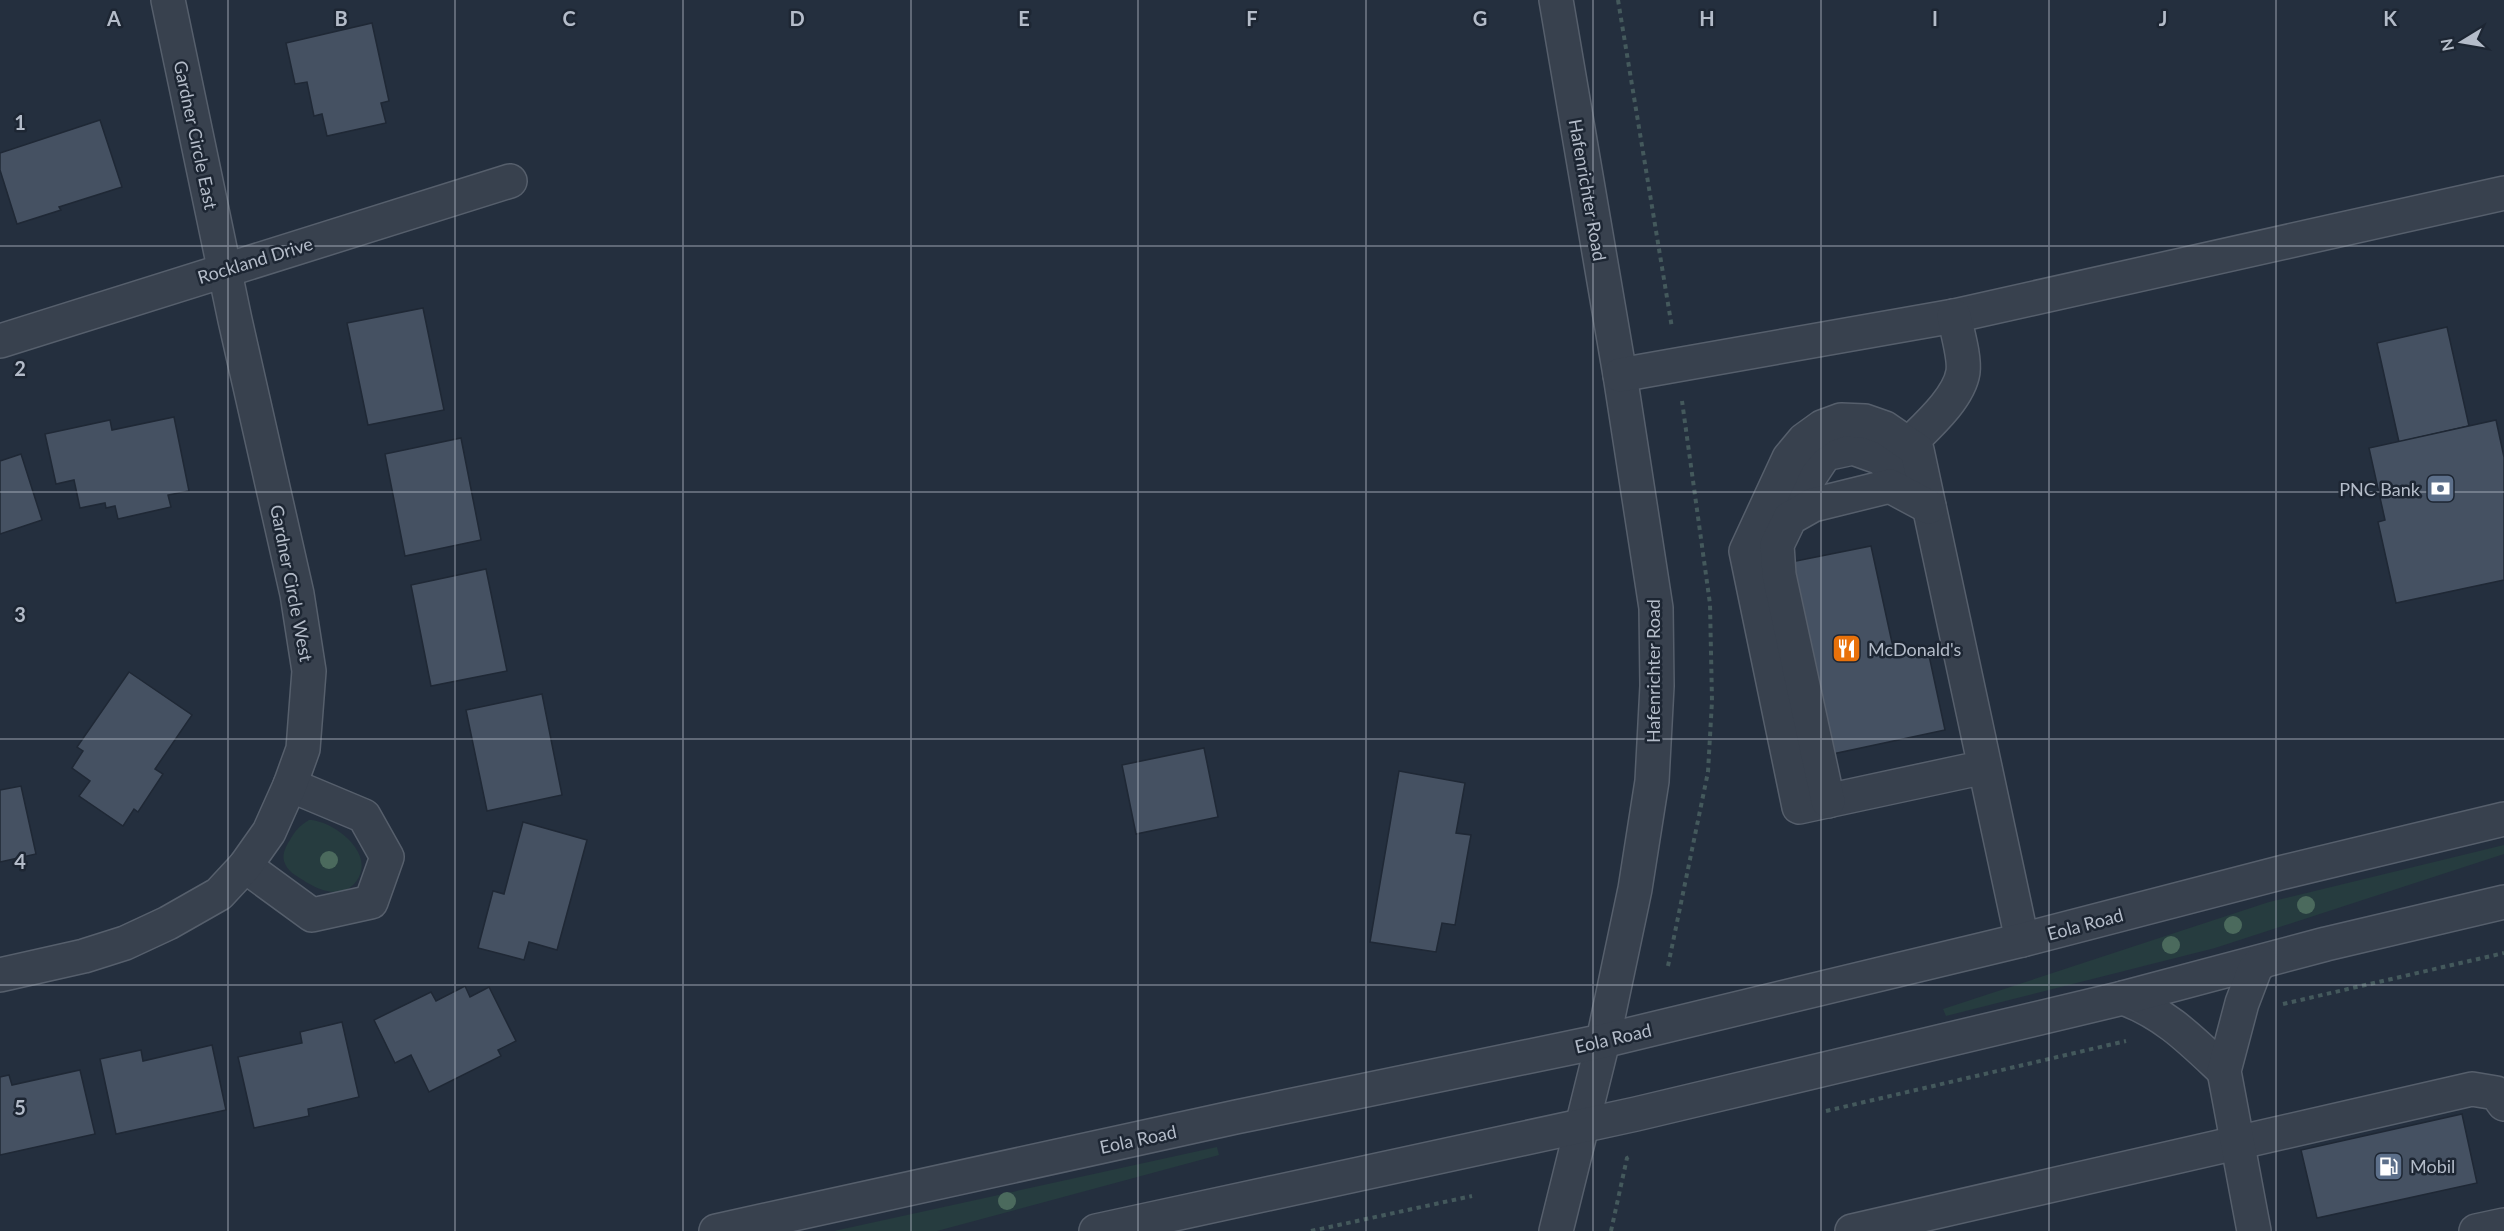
<svg xmlns="http://www.w3.org/2000/svg" width="2504" height="1231" viewBox="0 0 2504 1231" font-family="Lato,sans-serif">
<style>
.green{fill:#263c3f}
.building{fill:#455162;stroke:#1f2835;stroke-width:1.5}
.lines{fill:none;stroke-linecap:round;stroke-linejoin:round}
.minor-casing{stroke:#565f6c;stroke-width:36}
.path{stroke:#44595c;stroke-width:4;stroke-dasharray:4.5 4.5;stroke-linecap:butt}
.minor{stroke:#38414e;stroke-width:33}
.tree{fill:#4b6a5d}
.grid{fill:none;stroke:#b4bcc9;stroke-width:1.5;stroke-opacity:0.55}
.labels{text-anchor:middle;dominant-baseline:central;stroke-width:5;stroke-linejoin:round;paint-order:stroke}
.street-label{font-size:18px;fill:#b4bcc9;stroke:#1d2633}
.poi-label{font-size:18px;fill:#b4bcc9;stroke:#1d2633;text-anchor:start}
.grid-label{font-size:20px;text-anchor:middle;font-weight:bold;fill:#b4bcc9;stroke:#1d2633;stroke-width:5;stroke-linejoin:round;paint-order:stroke}
</style>
<rect width="100%" height="100%" fill="#242f3e"/>
<g class="green">
<path d="M309,820C332,820 373,851 359,877C346,901 321,892 303,880C295,875 287,871 284,861C282,854 286,846 290,840C295,831 299,826 309,820Z"/>
<path d="M2504,845V854L2215,948L1946,1016L1943,1009L2269,902Z"/>
<path d="M1217,1147L1219,1155L937,1231H834Z"/>
</g>
<g class="building">
<path d="M372,23L389,101L381,103L386,123L327,136L322,114L314,116L307,82L295,84L286,43Z"/>
<path d="M100,120L122,187L59,207L61,210L17,224L0,170V153Z"/>
<path d="M423,308L444,410L368,425L347,323Z"/>
<path d="M2447,327L2469,426L2399,442L2377,343Z"/>
<path d="M174,417L189,491L168,495L171,507L118,519L115,506L106,508L105,503L80,508L74,480L56,484L45,434L110,420L112,430Z"/>
<path d="M2496,420L2504,457V580L2396,603L2378,522L2385,520L2369,448Z"/>
<path d="M461,438L481,540L405,556L385,454Z"/>
<path d="M21,454L42,520L0,534V461Z"/>
<path d="M1871,546L1894,652L1927,646L1945,730L1823,756L1781,564Z"/>
<path d="M486,569L507,671L431,686L411,585Z"/>
<path d="M129,672L192,715L155,769L163,774L138,812L134,809L123,826L79,796L90,781L72,768L83,751L77,747Z"/>
<path d="M542,694L562,795L487,811L466,710Z"/>
<path d="M1204,748L1218,817L1136,834L1122,765Z"/>
<path d="M1399,771L1465,783L1456,833L1471,835L1455,925L1442,923L1436,952L1370,942Z"/>
<path d="M21,786L36,854L0,862V790Z"/>
<path d="M523,822L587,840L557,950L529,942L524,960L478,948L493,891L504,894Z"/>
<path d="M465,986L470,997L489,987L516,1041L498,1050L501,1056L429,1092L411,1055L395,1063L374,1020L431,992L436,1001Z"/>
<path d="M342,1022L359,1097L308,1109L309,1116L254,1128L238,1057L302,1043L300,1032Z"/>
<path d="M212,1045L226,1110L116,1134L100,1059L141,1050L143,1061Z"/>
<path d="M80,1070L95,1134L0,1155V1077L9,1075L12,1085Z"/>
<path d="M2462,1114L2477,1183L2317,1218L2301,1150Z"/>
</g>
<g class="lines">
<defs>
<g id="minor">
<path d="M1556,0L1620,375L1656,608L1657,686L1652,781L1635,889L1603,1041L1556,1231"/>
<path d="M0,341L510,181"/>
<path d="M1620,375L1954,316L2504,193"/>
<path d="M1909,444C1927,426 1959,398 1963,372C1965,357 1957,331 1954,316"/>
<path d="M1790,518L1811,475L1825,454L1853,448L1881,458L1917,495"/>
<path d="M1985,767L1799,807L1746,551L1789,458L1804,440L1822,427L1841,420L1865,421L1885,428L1917,450L2022,940"/>
<path d="M1828,801L1779,575L1777,545L1790,518L1813,505L1890,486L1929,507"/>
<path d="M245,866L312,915L371,902L387,857L364,816L290,785"/>
<path d="M0,975L84,956L125,943L168,923L219,894L245,866L269,832L290,785L303,749L309,671L297,594L235,320L168,0"/>
<path d="M2123,998C2165,1013 2192,1041 2224,1071"/>
<path d="M716,1231L1236,1117L1603,1041L2022,940L2284,872L2504,819"/>
<path d="M1096,1231L1636,1114L2123,998L2326,944L2504,902"/>
<path d="M1852,1231L2472,1089L2496,1093L2504,1104"/>
<path d="M2254,1231L2224,1071L2242,1003L2255,969L2261,962"/>
<path d="M2476,1231L2504,1225"/>
</g>
</defs>
<use href="#minor" class="minor-casing"/>
<g class="path">
<path d="M1618,0L1672,328"/>
<path d="M1668,966L1708,772L1712,701L1710,604L1682,401"/>
<path d="M2283,1004L2504,953"/>
<path d="M1826,1111L2126,1041"/>
<path d="M1311,1231L1472,1196"/>
<path d="M1611,1231L1627,1158L1629,1157"/>
</g>
<use href="#minor" class="minor"/>
</g>
<g class="tree">
<circle cx="329" cy="860" r="9"/>
<circle cx="2306" cy="905" r="9"/>
<circle cx="2233" cy="925" r="9"/>
<circle cx="2171" cy="945" r="9"/>
<circle cx="1007" cy="1201" r="9"/>
</g>
<path class="grid" d="M228,0V1231M455,0V1231M683,0V1231M911,0V1231M1138,0V1231M1366,0V1231M1593,0V1231M1821,0V1231M2049,0V1231M2276,0V1231M0,246H2504M0,492H2504M0,739H2504M0,985H2504"/>
<defs>
<symbol id="bank-square" viewBox="-11 -11 22 22"><rect x="-9" y="-9" width="18" height="18" rx="4" fill="#5c6f8a" stroke="#1d2633"/><path d="M-6-4H6V4H-6ZM0-2.3a2.3 2.3 0 1 0 0 4.6a2.3 2.3 0 1 0 0-4.6Z" fill="#fff"/></symbol>
<symbol id="restaurant-square" viewBox="-11 -11 22 22"><rect x="-9" y="-9" width="18" height="18" rx="4" fill="#e8710a" stroke="#1d2633"/><path d="M-5-6h1v4h1v-4h1v4h1v-4h1v5L-1.5 .5V6h-2V.5L-5-1ZM5-6V6H3V1.5H1.5Q1.5-4 5-6Z" fill="#fff"/></symbol>
<symbol id="fuel-square" viewBox="-11 -11 22 22"><rect x="-9" y="-9" width="18" height="18" rx="4" fill="#5c6f8a" stroke="#1d2633"/><path d="M-5.5-6h7V0h2V4h1.3V-2.5L3-4.5l.8-.8L6-3V5H2.5V1h-1V6h-7ZM-4.2-4.7v3.2H.2V-4.7Z" fill="#fff"/></symbol>
</defs>
<g fill-rule="evenodd">
<use href="#bank-square" x="2424" y="472" width="33" height="33"/>
<use href="#restaurant-square" x="1830" y="632" width="33" height="33"/>
<use href="#fuel-square" x="2372" y="1150" width="33" height="33"/>
</g>
<g class="labels">
<g class="street-label">
<text transform="translate(196 135) rotate(78)">Gardner Circle East</text>
<text transform="translate(1588 190) rotate(80)">Hafenrichter Road</text>
<text transform="translate(255 260) rotate(-17)">Rockland Drive</text>
<text transform="translate(292 583) rotate(79)">Gardner Circle West</text>
<text transform="translate(1653 671) rotate(-90)">Hafenrichter Road</text>
<text transform="translate(2085 924) rotate(-15)">Eola Road</text>
<text transform="translate(1613 1038) rotate(-13)">Eola Road</text>
<text transform="translate(1138 1139) rotate(-12)">Eola Road</text>
</g>
<g class="poi-label">
<text x="2420" y="489" text-anchor="end">PNC Bank</text>
<text x="1868" y="649">McDonald's</text>
<text x="2410" y="1166">Mobil</text>
</g>
</g>
<g class="grid-label">
<text x="114" y="26">A</text>
<text x="341" y="26">B</text>
<text x="569" y="26">C</text>
<text x="797" y="26">D</text>
<text x="1024" y="26">E</text>
<text x="1252" y="26">F</text>
<text x="1480" y="26">G</text>
<text x="1707" y="26">H</text>
<text x="1935" y="26">I</text>
<text x="2163" y="26">J</text>
<text x="2390" y="26">K</text>
<text x="20" y="130">1</text>
<text x="20" y="376">2</text>
<text x="20" y="622">3</text>
<text x="20" y="869">4</text>
<text x="20" y="1115">5</text>
</g>
<g transform="translate(2462 42) rotate(259)" stroke="#1d2633" stroke-width="4.5" paint-order="stroke">
<path d="M0-4.5L10 22L0 15L-10 22Z" fill="#b4bcc9"/>
<text y="-9" font-size="16" font-weight="bold" text-anchor="middle" fill="#b4bcc9">N</text>
</g>
</svg>
